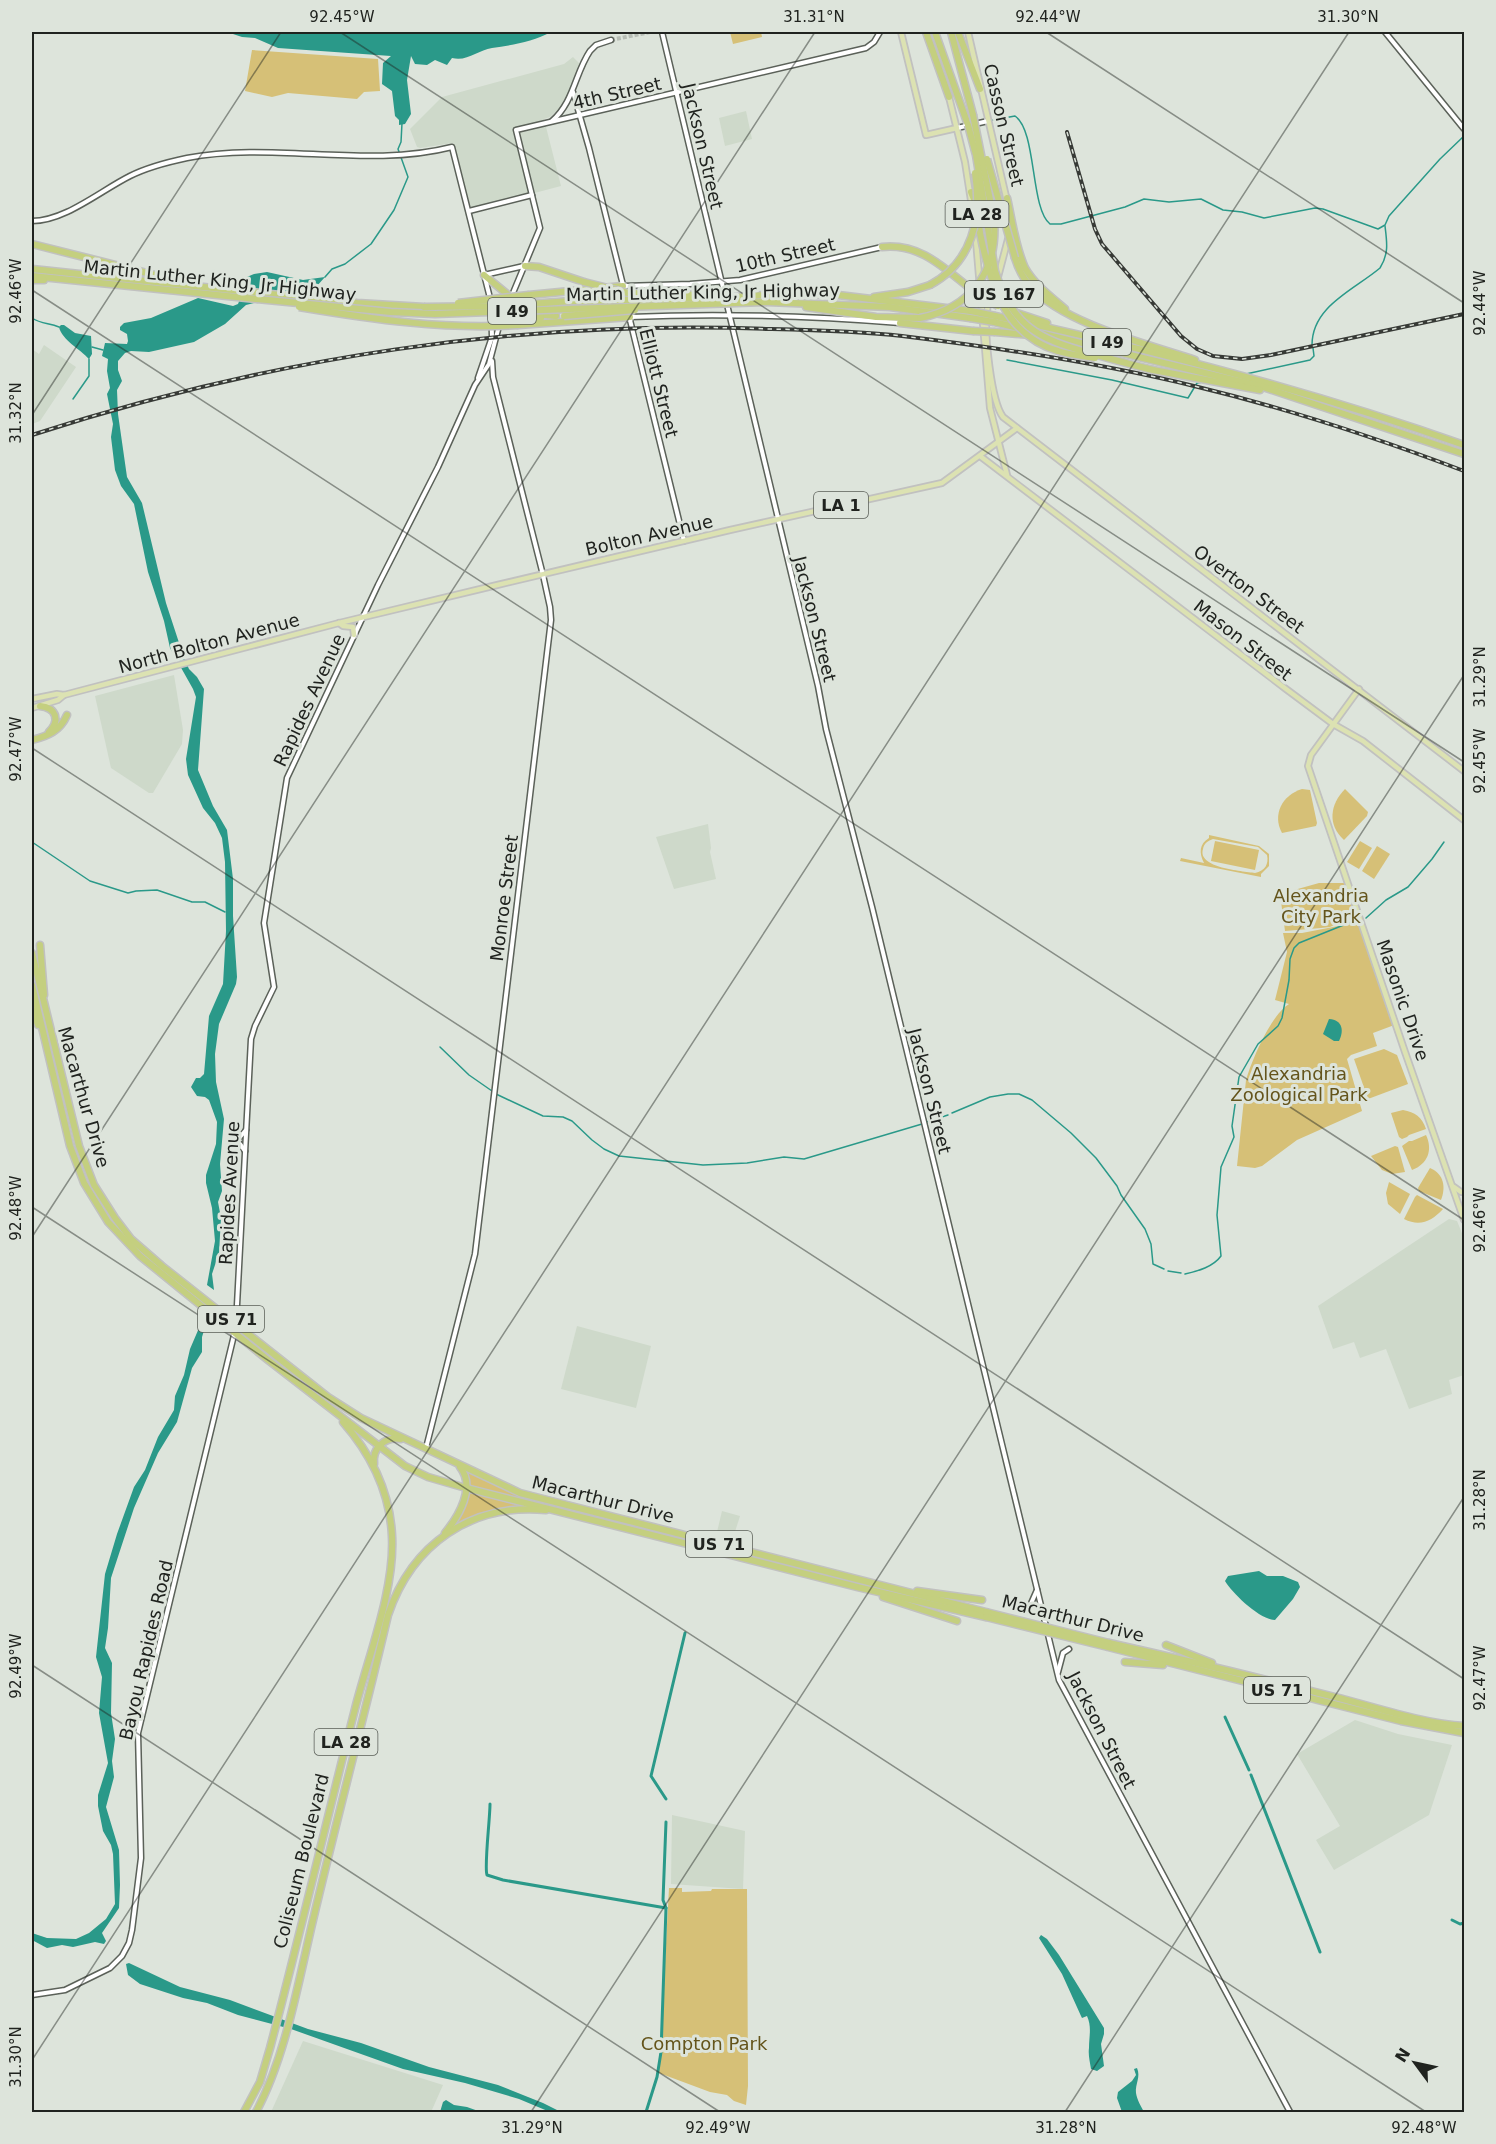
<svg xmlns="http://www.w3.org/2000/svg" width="1496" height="2144" viewBox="0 0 1496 2144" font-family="'DejaVu Sans',sans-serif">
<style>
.built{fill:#ced9ca}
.green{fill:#d6c077;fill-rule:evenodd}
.water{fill:#2a9989}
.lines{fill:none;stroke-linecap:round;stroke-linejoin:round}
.stream{stroke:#2a9989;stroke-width:1.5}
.canal{stroke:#2a9989;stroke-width:3}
.secondary-tunnel{stroke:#b7bdb5;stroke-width:4;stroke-dasharray:4 2;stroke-linecap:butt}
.secondary-casing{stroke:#5b6159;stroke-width:7}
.primary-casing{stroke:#c1c1c0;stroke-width:8}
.highway-casing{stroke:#c1c1c0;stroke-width:9}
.secondary{stroke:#fff;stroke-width:4}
.primary{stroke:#dce2b2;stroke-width:4.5}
.highway{stroke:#c4cf7f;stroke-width:6}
.rail-casing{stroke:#373a36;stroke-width:4}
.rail{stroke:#dde4db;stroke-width:1.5;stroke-dasharray:4.5;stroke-linecap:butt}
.highway-bridge-casing{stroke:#c1c1c0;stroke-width:9;stroke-linecap:butt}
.highway-bridge{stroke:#c4cf7f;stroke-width:6}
.ticks{fill:none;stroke:#20231f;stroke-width:1.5;stroke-opacity:0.45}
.labels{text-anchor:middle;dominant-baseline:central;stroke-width:6;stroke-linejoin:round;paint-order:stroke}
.shield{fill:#dde4db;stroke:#595d57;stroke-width:1.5}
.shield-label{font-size:16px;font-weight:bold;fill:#20231f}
.street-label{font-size:18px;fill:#20231f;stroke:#dde4db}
.park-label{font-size:18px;fill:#64541b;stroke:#dde4db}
.neatline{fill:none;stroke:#20231f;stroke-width:2}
.ticks-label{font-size:15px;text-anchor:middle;fill:#20231f}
</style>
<rect width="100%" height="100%" fill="#dde4db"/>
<g class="built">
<path d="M573,57L580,64L573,84L562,106L550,117L544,119L561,186L470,210L453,143L420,148L417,147L410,129L442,97L564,64Z"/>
<path d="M746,111L752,139L725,146L719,118Z"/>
<path d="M44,345L76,367L40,421L32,424V349L39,354Z"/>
<path d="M174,675L183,730L182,744L153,793H149L111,768L95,696Z"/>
<path d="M708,824L711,848L710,852L716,879L674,889L656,837Z"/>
<path d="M1449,1219L1457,1221L1464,1238V1375L1449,1380L1452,1394L1409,1409L1386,1349L1360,1358L1354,1342L1333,1349L1318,1306Z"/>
<path d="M577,1326L651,1346L636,1408L561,1389Z"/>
<path d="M722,1511L740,1516L734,1535L717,1532Z"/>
<path d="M1355,1720L1398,1734L1452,1745L1429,1815L1334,1870L1316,1840L1340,1826L1297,1754Z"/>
<path d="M672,1815L745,1831L743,1889L671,1884Z"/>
<path d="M303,2041L443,2085L431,2112H271Z"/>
</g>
<g class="green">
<path d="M730,32H761L762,37L733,44Z"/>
<path d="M252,50L378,59L380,91L364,92L357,99L288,93L272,97L245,91Z"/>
<path d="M1302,789L1310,790L1317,823L1316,826L1282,833C1272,815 1282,795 1302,789Z"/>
<path d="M1345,789L1368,812L1367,816L1344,840C1327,825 1330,804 1345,789Z"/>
<path d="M1209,835L1259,846L1269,854V866L1261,874V877L1180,861L1181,858L1204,863C1199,853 1199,844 1209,838ZM1213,839L1258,847L1267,855C1269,864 1265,871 1255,873C1242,871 1197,868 1203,849C1204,843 1208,841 1213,839Z"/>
<path d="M1215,841L1259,850L1255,870L1211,861Z"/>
<path d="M1360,841L1372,848L1359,869L1347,862Z"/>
<path d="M1377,846L1390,854L1374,879L1362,871Z"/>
<path d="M1319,883H1349L1360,918L1342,921L1330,927L1321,928L1285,931L1280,894Z"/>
<path d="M1359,922L1397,1024L1373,1033L1377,1046L1351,1055L1347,1059L1362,1111L1297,1140L1262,1166L1255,1168L1237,1166L1246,1080C1252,1059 1271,1015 1289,1004L1275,1000L1287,952L1283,933H1302Z"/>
<path d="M1384,1049L1397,1055L1408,1084L1368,1099L1354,1059Z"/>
<path d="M1403,1110C1415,1112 1422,1117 1426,1129L1409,1135L1407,1137L1402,1139L1399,1137L1391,1113Z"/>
<path d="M1426,1135C1433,1150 1428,1164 1412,1170L1402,1146L1409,1141H1412Z"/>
<path d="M1395,1146L1398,1147L1405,1172L1392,1174L1382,1170L1371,1156Z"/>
<path d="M1430,1168C1444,1174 1446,1187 1441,1200L1419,1191L1418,1188Z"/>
<path d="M1389,1182L1410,1194L1400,1214L1388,1204L1386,1193Z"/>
<path d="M1417,1195L1443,1209C1432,1221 1420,1227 1404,1219L1415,1197Z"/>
<path d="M465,1470L509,1491L610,1520L468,1487Z"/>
<path d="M467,1492L526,1507L498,1510L455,1525L460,1516Z"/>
<path d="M669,1888H682V1892L711,1891L712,1889H747L748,2086L746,2105L734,2101L727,2095L710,2092L659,2073Z"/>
</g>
<g class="water">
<path d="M227,32H551C533,42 512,45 492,48C478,50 467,62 452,58L447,65L435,60L427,65L415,64L411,56L407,80L411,114L405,124L399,125V120L395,116L392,91L382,84L383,63L391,56L278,48L255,38L242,37Z"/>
<path d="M267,272L303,280L325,277L316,287L306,291L287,292L273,298L246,305L225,324L194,342L149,352L131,351L125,353L118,361V370L122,381L117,390L118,414L127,477L142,503L166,603L184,658L189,669L197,677L204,689L198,770L213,806L227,830L233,879V916L237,977L236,984L219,1024L215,1054L216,1082L224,1119L220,1164L222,1191L218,1202L221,1218L219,1253L212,1274L214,1290L207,1285L215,1241L212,1208L206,1183V1175L216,1144L217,1122L209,1100L205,1097L197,1096L191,1087L196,1078H200L204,1074L209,1016L223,984L226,931L225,862L222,838L215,823L203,808L188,775L186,759L196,697L193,689L170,648L164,621L148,572L134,504L121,486L115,470L111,437L113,424L107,394L110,388L107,371L108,359L102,356L105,343L127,344L128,341L127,334L120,330V327L124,323L151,318L198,298L233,306L238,304L240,299L242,279L254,274Z"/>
<path d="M61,325H64L75,333L91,336L92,354L89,359C80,349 62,340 59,327Z"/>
<path d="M1329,1019C1343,1020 1344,1031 1339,1041H1334L1323,1034Z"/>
<path d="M200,1320L206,1324L202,1337V1352L192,1368L177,1422L158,1453L134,1508L111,1578L108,1628L105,1648L112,1663L111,1713L115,1739L112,1761L114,1777L106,1807L119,1850L120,1885L119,1908L102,1933L106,1941L104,1944L95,1942L73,1947L62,1945L47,1948L32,1940V1933L47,1938L76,1939L89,1933L106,1919L115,1904L113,1854L111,1845L103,1831L98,1806V1795L108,1763L99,1713L102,1677L96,1657L105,1574L117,1534L134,1487L145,1470L158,1437L174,1410L175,1396L184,1375L190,1349L199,1328Z"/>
<path d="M1259,1571L1267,1576H1283L1298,1582L1300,1587L1293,1599L1275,1620C1260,1620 1232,1593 1225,1581L1228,1576Z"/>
<path d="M1041,1935L1047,1939L1059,1955L1104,2028V2034L1101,2044L1104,2066L1097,2071L1091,2069C1090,2062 1088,2055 1089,2048C1089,2036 1092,2027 1087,2016L1082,2018L1081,2016L1062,1974L1039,1938Z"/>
<path d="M129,1963L180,1987L230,2000L308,2029L361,2043L429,2067L498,2085L543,2103L561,2112H550L519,2099L465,2083L403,2069L291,2029L238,2015L207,2003L183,1998L140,1984L128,1975L126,1964Z"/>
<path d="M1137,2068C1141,2077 1135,2084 1136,2093C1137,2100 1141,2106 1144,2112H1122L1117,2098L1118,2092L1132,2081L1136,2075L1134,2069Z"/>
<path d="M446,2100L454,2105L467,2107L481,2112H440L443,2102Z"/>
</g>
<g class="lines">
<g class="stream">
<path d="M993,120L1015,116C1037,131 1030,208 1050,224H1061L1125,207L1144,199L1169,202L1201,199L1223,210L1242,212L1264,218L1315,208L1323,209L1378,229L1385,225L1389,216L1440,159L1464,136"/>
<path d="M325,277L332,269L345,264L371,244L394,210L408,177L398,149L401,142L402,123"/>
<path d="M32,318C41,324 49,323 59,327"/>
<path d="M1312,345C1312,306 1354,290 1380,268C1389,254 1387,242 1385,226"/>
<path d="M92,347L103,350"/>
<path d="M1007,360L1112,380L1188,398L1197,383L1203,382"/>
<path d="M1246,374L1310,360L1314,356L1313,348"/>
<path d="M73,399L89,376V359"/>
<path d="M32,842L90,881L128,893L136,891L157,890L192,902H205L225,912"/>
<path d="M1366,918L1386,900L1408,887L1432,859L1444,842"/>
<path d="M440,1047L469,1075L492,1091"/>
<path d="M496,1094L543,1116L563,1117L572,1121L592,1140L604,1149L619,1156L703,1165L747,1163L784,1157L804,1159L922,1124"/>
<path d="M952,1113L990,1097L1008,1094H1019L1032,1100L1071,1133L1096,1158L1117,1186L1121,1195L1145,1229L1151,1244L1153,1264L1164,1269"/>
<path d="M926,1122L948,1115"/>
<path d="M1168,1271L1181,1273"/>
<path d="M1185,1274C1198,1271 1213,1267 1221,1256L1217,1215L1221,1167L1234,1137L1232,1126L1239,1077L1258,1044L1278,1026L1282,1018L1289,980L1290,959L1294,948L1299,943L1356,920"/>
</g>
<g class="canal">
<path d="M1225,1717L1249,1770"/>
<path d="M1251,1775L1320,1952"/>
<path d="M666,1799L651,1776L685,1633"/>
<path d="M490,1804C490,1819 484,1867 487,1875L503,1880L666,1908"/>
<path d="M1452,1920L1460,1924L1464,1923"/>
<path d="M646,2112L657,2077L661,2052L666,1908L663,1900L666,1822"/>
</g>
<path class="secondary-tunnel" d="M611,40L650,32"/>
<defs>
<g id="secondary">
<path d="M662,32L818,686L826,729L872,907L1059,1680L1290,2112"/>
<path d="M1385,32L1464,129"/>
<path d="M573,92L589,148L623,285"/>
<path d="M552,121C574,102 575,73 590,51L596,45L611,40"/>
<path d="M957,128L988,121"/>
<path d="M469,211L532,195"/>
<path d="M32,221C65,221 100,191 130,176C148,167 168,162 187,158C274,141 366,169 452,147L491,302L492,337L478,378"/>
<path d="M484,275L524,266"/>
<path d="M623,286L690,284L740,280L882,247"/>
<path d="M508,305L540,228L516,130L866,48L874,42L880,32"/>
<path d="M629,316L684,541"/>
<path d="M630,317C720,313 811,316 900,323"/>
<path d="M233,1141L240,1137L246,1130"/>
<path d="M233,1141L240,1144L245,1151"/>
<path d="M236,1324L251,1039L255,1026L274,987L264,923L287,778L378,585L438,467L475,385L489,364L499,326"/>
<path d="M426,1448L475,1254L551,620L550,607L543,575L493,377L492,361"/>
<path d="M1022,1610L1029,1608L1037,1590"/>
<path d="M1058,1672L1063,1653L1069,1649"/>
<path d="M32,1995L65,1990L110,1968L122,1956L129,1943L132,1930L141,1858L138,1733L235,1331"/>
</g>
<g id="primary">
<path d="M901,32L926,135L957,128"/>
<path d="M968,32L1007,201"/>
<path d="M949,97L965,162L974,220"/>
<path d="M975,228L990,408L1007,475"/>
<path d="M998,277L1008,239"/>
<path d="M995,285C992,294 987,303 987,312C984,333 991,401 1003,417L1464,771"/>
<path d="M980,456L1286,689L1333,724L1363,741L1464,820"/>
<path d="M339,623L343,626L353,627L354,635"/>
<path d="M1359,689L1311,755L1308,766L1405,1052L1464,1220"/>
<path d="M32,699L57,694L64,695L339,623L493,586L730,530L942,483L1017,428"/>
<path d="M32,708L58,700L64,695"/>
<path d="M1454,1187L1461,1192H1464"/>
</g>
<g id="highway">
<path d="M926,32L949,97"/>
<path d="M935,32L968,125"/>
<path d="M951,32L973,115"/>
<path d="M958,32L980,89"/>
<path d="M971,192L976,204L980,233"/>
<path d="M1007,198C1012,220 1015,246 1025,268C1034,284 1051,297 1065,309"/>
<path d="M32,244L175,280"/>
<path d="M882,247C918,243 941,265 967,286"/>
<path d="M1015,258C1018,268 1023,278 1030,286C1064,324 1147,344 1195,360"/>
<path d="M525,266L539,267L584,282"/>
<path d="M32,269L357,303L424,307"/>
<path d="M484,275L524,308L536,314L556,316"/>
<path d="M32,276L257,299"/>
<path d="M32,280H44"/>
<path d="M529,295L623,286"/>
<path d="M838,295L971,311"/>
<path d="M874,297L908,292L930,285"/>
<path d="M767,302L890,307L970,318"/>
<path d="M806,307L876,317L920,318"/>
<path d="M1014,312L1047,323"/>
<path d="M995,316C1154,350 1311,391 1464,445"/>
<path d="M501,322L508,317L541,318"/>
<path d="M994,322L1263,387L1464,454"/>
<path d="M900,323L973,331"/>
<path d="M518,325L630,317"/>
<path d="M995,332L1043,336"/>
<path d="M1153,370L1260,390"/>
<path d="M40,706C57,708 60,721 49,732"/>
<path d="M32,740C48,736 60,731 67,715"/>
<path d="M40,945L44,995"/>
<path d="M32,953L79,1146L94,1185L115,1218L131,1239L162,1266L328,1397L361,1418L520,1493L986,1612"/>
<path d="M32,985L70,1146L84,1183L108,1222L140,1256L268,1360L405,1466L428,1477L466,1488L857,1587L986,1617"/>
<path d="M32,1009L38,1025"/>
<path d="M374,1464C372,1448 385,1436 401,1439"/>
<path d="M445,1533C459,1516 476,1487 460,1467"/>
<path d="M917,1591L982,1600"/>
<path d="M883,1597L957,1621"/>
<path d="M1109,1643C1185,1660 1260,1678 1335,1697C1375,1707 1424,1724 1464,1726"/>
<path d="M1166,1645L1212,1663"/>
<path d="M1108,1647L1401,1721L1464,1733"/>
<path d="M1125,1662L1163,1665"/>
<path d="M244,2112L260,2082L270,2048C300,1935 326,1822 355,1709C368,1657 395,1590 392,1536C390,1493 371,1454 343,1422"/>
<path d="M256,2112C286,2056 298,1983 313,1920C337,1818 364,1717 388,1615C412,1544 471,1503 546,1510"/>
</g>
</defs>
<use href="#secondary" class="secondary-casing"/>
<use href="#primary" class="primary-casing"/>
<use href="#highway" class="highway-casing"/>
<use href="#secondary" class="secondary"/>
<use href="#primary" class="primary"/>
<use href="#highway" class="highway"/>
<defs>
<g id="rail">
<path d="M1067,132L1095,229L1102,244L1181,336L1197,349L1213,356L1242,359L1271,355L1464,314"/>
<path d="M32,435C269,358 519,319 770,329C813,330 858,331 902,336C1001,348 1101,363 1198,387C1289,409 1377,438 1464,471"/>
</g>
</defs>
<use href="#rail" class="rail-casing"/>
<use href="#rail" class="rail"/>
<defs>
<g id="highway-bridge">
<path d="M968,125L976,155L995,271C1012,326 1038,339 1090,353C1111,359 1132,365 1153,370"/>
<path d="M987,159L1015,258"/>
<path d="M980,233C990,283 1004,335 1058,351C1070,355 1083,356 1095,358"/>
<path d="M584,282L628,293L700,295"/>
<path d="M930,285C973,262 982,218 975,173"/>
<path d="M967,286L984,299L998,306"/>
<path d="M257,299L391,312L435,314L767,302"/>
<path d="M458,303L529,295"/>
<path d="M299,307C371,319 445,330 518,325"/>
<path d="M424,307L501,306L571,301L721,298L779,294L838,295"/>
<path d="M971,311L995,316"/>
<path d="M564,316L635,310"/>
<path d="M920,318C971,308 998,271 994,220L973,115"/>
<path d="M970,318L994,322"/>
<path d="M973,331L995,332"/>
<path d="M986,1612L1109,1643"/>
<path d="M986,1617L1108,1647"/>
</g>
</defs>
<use href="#highway-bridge" class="highway-bridge-casing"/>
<use href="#highway-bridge" class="highway-bridge"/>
</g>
<path class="ticks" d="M340,32L1464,762M1046,32L1464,303M32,290L1464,1220M32,415L281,32M32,748L1464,1679M32,1207L1426,2112M32,1237L815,32M32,1665L720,2112M32,2060L1349,32M531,2112L1464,675M1065,2112L1464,1497"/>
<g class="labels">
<g class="shield">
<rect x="945.5" y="201" width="63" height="26" rx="4.5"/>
<rect x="965" y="281" width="78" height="26" rx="4.5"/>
<rect x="488" y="298" width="48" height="26" rx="4.5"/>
<rect x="1083" y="329" width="48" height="26" rx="4.5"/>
<rect x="814" y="492" width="54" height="26" rx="4.5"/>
<rect x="198" y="1306" width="66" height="26" rx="4.5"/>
<rect x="686" y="1531" width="66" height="26" rx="4.5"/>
<rect x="1244" y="1677" width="66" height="26" rx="4.5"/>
<rect x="314.5" y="1729" width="63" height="26" rx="4.5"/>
</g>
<g class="shield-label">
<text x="977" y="214">LA 28</text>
<text x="1004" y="294">US 167</text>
<text x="512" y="311">I 49</text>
<text x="1107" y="342">I 49</text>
<text x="841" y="505">LA 1</text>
<text x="231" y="1319">US 71</text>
<text x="719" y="1544">US 71</text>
<text x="1277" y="1690">US 71</text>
<text x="346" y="1742">LA 28</text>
</g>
<g class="street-label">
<text transform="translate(617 93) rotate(-13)">4th Street</text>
<text transform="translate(1004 125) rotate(77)">Casson Street</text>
<text transform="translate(703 146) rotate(77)">Jackson Street</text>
<text transform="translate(785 255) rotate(-13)">10th Street</text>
<text transform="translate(220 280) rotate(6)">Martin Luther King, Jr Highway</text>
<text transform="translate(703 292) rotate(-1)">Martin Luther King, Jr Highway</text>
<text transform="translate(659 383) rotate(76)">Elliott Street</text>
<text transform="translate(649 535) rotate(-13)">Bolton Avenue</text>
<text transform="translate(1249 589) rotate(37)">Overton Street</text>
<text transform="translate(815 619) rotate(76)">Jackson Street</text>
<text transform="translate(1243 640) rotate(38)">Mason Street</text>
<text transform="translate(209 643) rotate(-15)">North Bolton Avenue</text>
<text transform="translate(309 700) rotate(-65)">Rapides Avenue</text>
<text transform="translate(504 898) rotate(-83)">Monroe Street</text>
<text transform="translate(1403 1000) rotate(71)">Masonic Drive</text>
<text transform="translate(930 1091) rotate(76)">Jackson Street</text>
<text transform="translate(84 1097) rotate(74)">Macarthur Drive</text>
<text transform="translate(229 1193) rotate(-87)">Rapides Avenue</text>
<text transform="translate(603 1499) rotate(14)">Macarthur Drive</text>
<text transform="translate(1073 1618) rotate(14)">Macarthur Drive</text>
<text transform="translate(146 1650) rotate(-77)">Bayou Rapides Road</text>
<text transform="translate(1102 1730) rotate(63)">Jackson Street</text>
<text transform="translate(301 1861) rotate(-76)">Coliseum Boulevard</text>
</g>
<g class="park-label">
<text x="1321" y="895">Alexandria<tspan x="1321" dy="21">City Park</tspan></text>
<text x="1299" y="1073">Alexandria<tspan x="1299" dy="21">Zoological Park</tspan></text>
<text x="704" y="2043">Compton Park</text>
</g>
</g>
<rect width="1496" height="2144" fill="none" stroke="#dde4db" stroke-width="66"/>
<g transform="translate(1415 2063) rotate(303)" stroke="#dde4db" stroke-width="4.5" paint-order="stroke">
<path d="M0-4.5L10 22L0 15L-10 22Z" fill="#20231f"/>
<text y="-9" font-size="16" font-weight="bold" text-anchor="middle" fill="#20231f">N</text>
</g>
<rect x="33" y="33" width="1430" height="2078" class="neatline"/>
<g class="ticks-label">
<text x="342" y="22">92.45°W</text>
<text x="814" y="22">31.31°N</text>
<text x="1048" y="22">92.44°W</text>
<text x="1348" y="22">31.30°N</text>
<text transform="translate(16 291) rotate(-90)" y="5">92.46°W</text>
<text transform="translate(1480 303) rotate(-90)" y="5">92.44°W</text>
<text transform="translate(16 413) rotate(-90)" y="5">31.32°N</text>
<text transform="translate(1480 677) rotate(-90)" y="5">31.29°N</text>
<text transform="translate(16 749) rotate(-90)" y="5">92.47°W</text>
<text transform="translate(1480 761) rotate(-90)" y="5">92.45°W</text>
<text transform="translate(16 1208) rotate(-90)" y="5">92.48°W</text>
<text transform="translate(1480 1220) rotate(-90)" y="5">92.46°W</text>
<text transform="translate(1480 1500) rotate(-90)" y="5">31.28°N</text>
<text transform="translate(16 1666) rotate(-90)" y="5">92.49°W</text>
<text transform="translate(1480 1678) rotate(-90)" y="5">92.47°W</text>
<text transform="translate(16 2057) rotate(-90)" y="5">31.30°N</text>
<text x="532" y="2133">31.29°N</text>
<text x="718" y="2133">92.49°W</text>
<text x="1066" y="2133">31.28°N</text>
<text x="1424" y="2133">92.48°W</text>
</g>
</svg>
